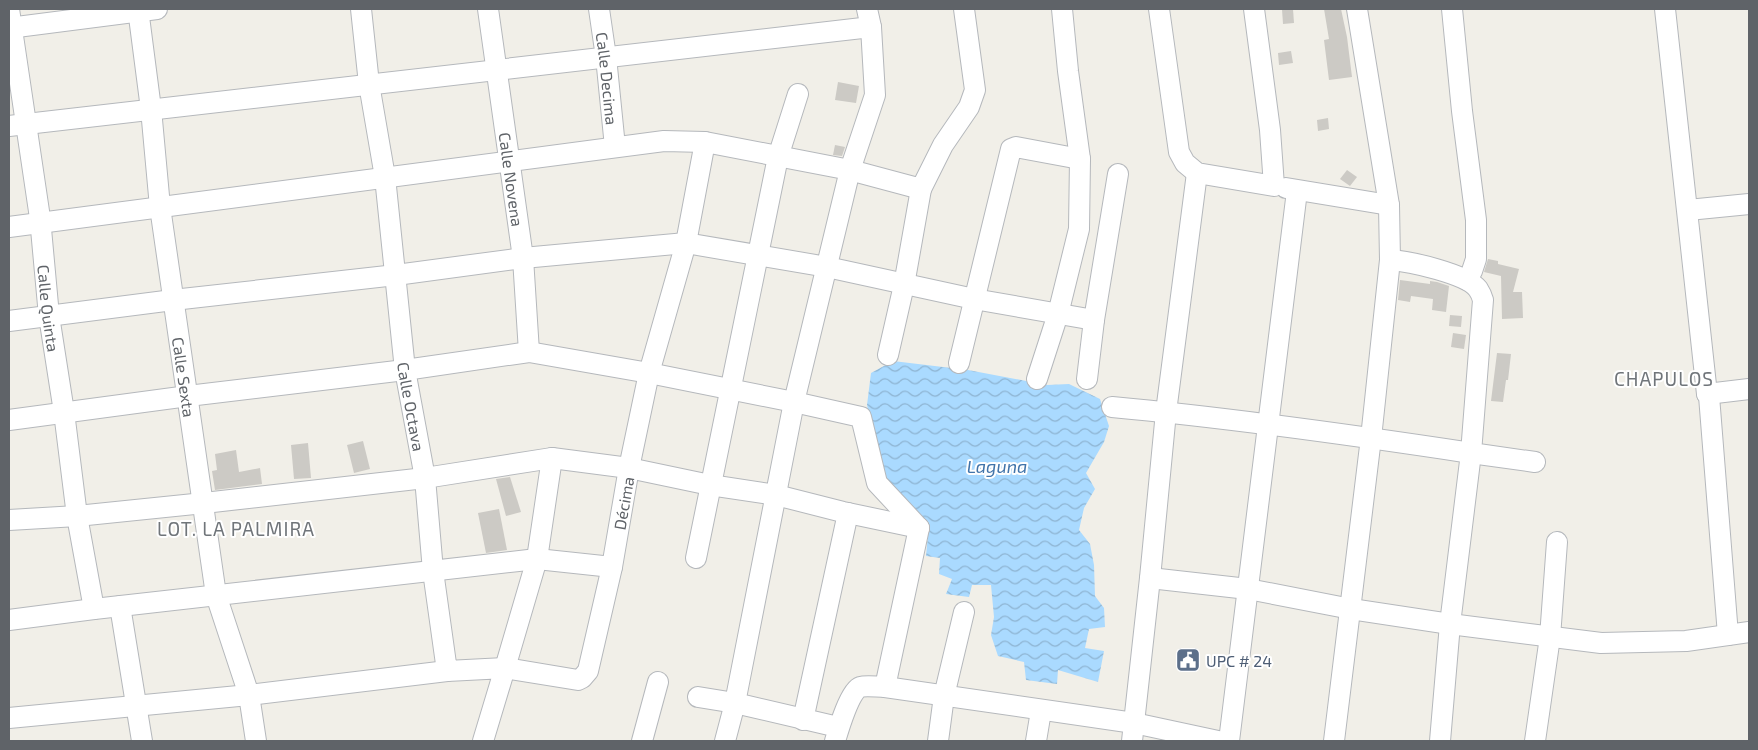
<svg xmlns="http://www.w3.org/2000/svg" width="1758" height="750" viewBox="0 0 1758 750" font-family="'Exo 2',sans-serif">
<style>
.water{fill:url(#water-waves)}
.building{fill:#cccac5}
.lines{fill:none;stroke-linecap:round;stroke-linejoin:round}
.minor-casing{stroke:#b5b8bc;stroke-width:22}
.minor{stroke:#fff;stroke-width:20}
.labels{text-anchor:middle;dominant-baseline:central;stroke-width:4;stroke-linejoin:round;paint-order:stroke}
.street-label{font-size:16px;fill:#5f6368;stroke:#fff}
.service-label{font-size:16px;fill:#4e5e75;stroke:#fff;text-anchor:start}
.water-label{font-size:18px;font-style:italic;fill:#4174aa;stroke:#fff}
.quarter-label{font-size:19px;letter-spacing:1px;fill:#70757a;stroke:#fff}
</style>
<defs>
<pattern id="water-waves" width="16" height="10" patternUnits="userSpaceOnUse" patternTransform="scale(1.25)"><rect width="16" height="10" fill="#aadaff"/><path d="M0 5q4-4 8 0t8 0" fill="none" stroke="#8eb4d2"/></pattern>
</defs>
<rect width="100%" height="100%" fill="#f1efe8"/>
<path class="water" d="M893,361L968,370L1047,385L1069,384L1100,399L1109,426L1104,442L1086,473L1095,489L1084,508L1079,530L1090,544L1094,565L1095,596L1104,608L1105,627L1089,629L1085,648L1104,651L1098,682L1058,670L1057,684L1026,680L1024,662L998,656L991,635L994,617L991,585H972L969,597L946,594L952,579L939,574L940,558L926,556L929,523L884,477L867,405L871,373Z"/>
<g class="building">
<path d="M1282,9H1293L1294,23L1283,24Z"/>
<path d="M1324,9H1341L1347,37L1352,77L1329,80L1324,40L1329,39Z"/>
<path d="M1291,51L1293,63L1279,65L1278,53Z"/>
<path d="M838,82L859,86L856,103L835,100Z"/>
<path d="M1328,118L1329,129L1318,131L1317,120Z"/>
<path d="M835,145L845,147L842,156L833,155Z"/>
<path d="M1347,170L1357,177L1350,186L1340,179Z"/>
<path d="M1488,259L1498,261V264L1519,269L1513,292H1522L1523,318L1502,319L1501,276L1484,272Z"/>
<path d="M1400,280L1430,284V281L1437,282L1449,286L1446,312L1432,310L1433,299L1411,296L1410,302L1398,300Z"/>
<path d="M1450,315L1462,316L1461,327L1449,326Z"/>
<path d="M1453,333L1466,335L1464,349L1451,347Z"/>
<path d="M1497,353L1511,354L1508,380H1506L1503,402L1491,401Z"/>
<path d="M363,441L370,469L354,473L347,445Z"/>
<path d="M308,443L311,478L294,479L291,445Z"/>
<path d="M236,450L239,472L260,468L262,484L215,490L212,471L217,470L215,454Z"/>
<path d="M510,477L521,512L506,516L496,479Z"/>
<path d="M499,509L507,550L486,553L478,513Z"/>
</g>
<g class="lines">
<defs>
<g id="minor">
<path id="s1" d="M9,9L40,218L49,316L64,412L77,516L94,609"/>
<path id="s2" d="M138,9L151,109L160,207L216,595L249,695L256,741"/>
<path id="s3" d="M361,9L369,84L385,177L405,370L425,478L433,571L447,671L505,668L483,741"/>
<path id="s4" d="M488,9L523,258L529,352"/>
<path id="s5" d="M599,9L606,57L615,147"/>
<path d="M1159,9L1179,152L1185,163L1197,173L1274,186L1270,130L1254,9"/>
<path d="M1452,9L1462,111L1476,220V259L1472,271L1467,280"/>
<path d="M1665,9L1707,394L1709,396L1728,635"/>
<path d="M9,28L157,9"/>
<path d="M9,126L871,27"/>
<path d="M1286,188L1389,205"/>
<path d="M1688,210L1749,204"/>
<path d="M9,227L664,141L705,142L850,170L921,189L943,145L969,107L975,90L964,9"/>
<path d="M1390,260C1409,261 1467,274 1478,289C1480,292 1482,296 1483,300L1471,453L1535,462"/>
<path d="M9,321L173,300L396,275L523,258L686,243L827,267L974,299L1094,320"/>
<path d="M888,355L904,285L921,189"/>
<path d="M959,363L1011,149L1016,147L1080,159"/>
<path d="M1037,379L1058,314L1079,229L1080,159L1068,71L1062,9"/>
<path d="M1087,379L1094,320L1118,174"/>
<path d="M1707,394L1749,389"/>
<path d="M1112,407C1232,418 1352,435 1471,453L1450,624L1440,741"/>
<path d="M9,420L188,396L405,370L529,352L649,373L794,402L861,417L877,483L919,528"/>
<path id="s6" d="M552,458L537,559L505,668L578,680L582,678L588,671L612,567L629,468L649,373L686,243L705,142"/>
<path d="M9,520L77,516L204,503L425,478L552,458L629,468L710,485L776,495L843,512L919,528"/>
<path d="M696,558L778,157L798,94"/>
<path d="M1150,578L1248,589L1351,609L1450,624L1601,643L1686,641L1749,632"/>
<path d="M120,606L142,741"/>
<path d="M9,620L94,609L537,559L612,567"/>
<path d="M885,687L919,528"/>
<path d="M698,697L735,703L838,727"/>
<path d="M9,718L249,695L447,671"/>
<path d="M803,720L848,513"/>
<path d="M642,741L658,682"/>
<path d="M725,741L735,703L794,402L850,170L875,95L871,27L867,9"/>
<path d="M835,741C838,731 850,690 860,687C867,685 877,687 885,687L1134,723L1218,741"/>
<path d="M938,741L944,696L964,612"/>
<path d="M1036,741L1041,711"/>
<path d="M1132,741L1150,578L1166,412L1197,173"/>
<path d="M1229,741L1297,191"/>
<path d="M1334,741L1371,438L1390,260L1389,205L1357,9"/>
<path d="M1535,741L1550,637L1557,542"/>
</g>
</defs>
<use href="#minor" class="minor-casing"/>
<use href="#minor" class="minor"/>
</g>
<defs>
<symbol id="civic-square" viewBox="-11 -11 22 22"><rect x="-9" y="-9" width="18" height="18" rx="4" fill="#5c6f8a" stroke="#fff"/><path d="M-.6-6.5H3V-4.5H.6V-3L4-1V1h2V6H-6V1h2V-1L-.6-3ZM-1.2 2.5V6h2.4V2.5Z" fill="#fff"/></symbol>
</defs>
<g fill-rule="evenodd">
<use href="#civic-square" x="1174" y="646" width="28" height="28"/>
</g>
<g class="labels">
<g class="street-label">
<text stroke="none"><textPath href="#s5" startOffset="70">Calle Decima</textPath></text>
<text stroke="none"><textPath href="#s4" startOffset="172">Calle Novena</textPath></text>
<text stroke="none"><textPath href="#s1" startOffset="302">Calle Quinta</textPath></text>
<text stroke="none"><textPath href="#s2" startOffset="371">Calle Sexta</textPath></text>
<text stroke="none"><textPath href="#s3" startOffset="401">Calle Octava</textPath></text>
<text stroke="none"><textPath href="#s6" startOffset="475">Décima</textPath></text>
</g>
<g class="service-label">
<text x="1206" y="660">UPC # 24</text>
</g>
<g class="water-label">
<text x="997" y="466">Laguna</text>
</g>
<g class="quarter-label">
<text x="1664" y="378">CHAPULOS</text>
<text x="236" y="528">LOT. LA PALMIRA</text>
</g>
</g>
<rect width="1758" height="750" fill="none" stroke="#5f6368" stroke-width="20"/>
</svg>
